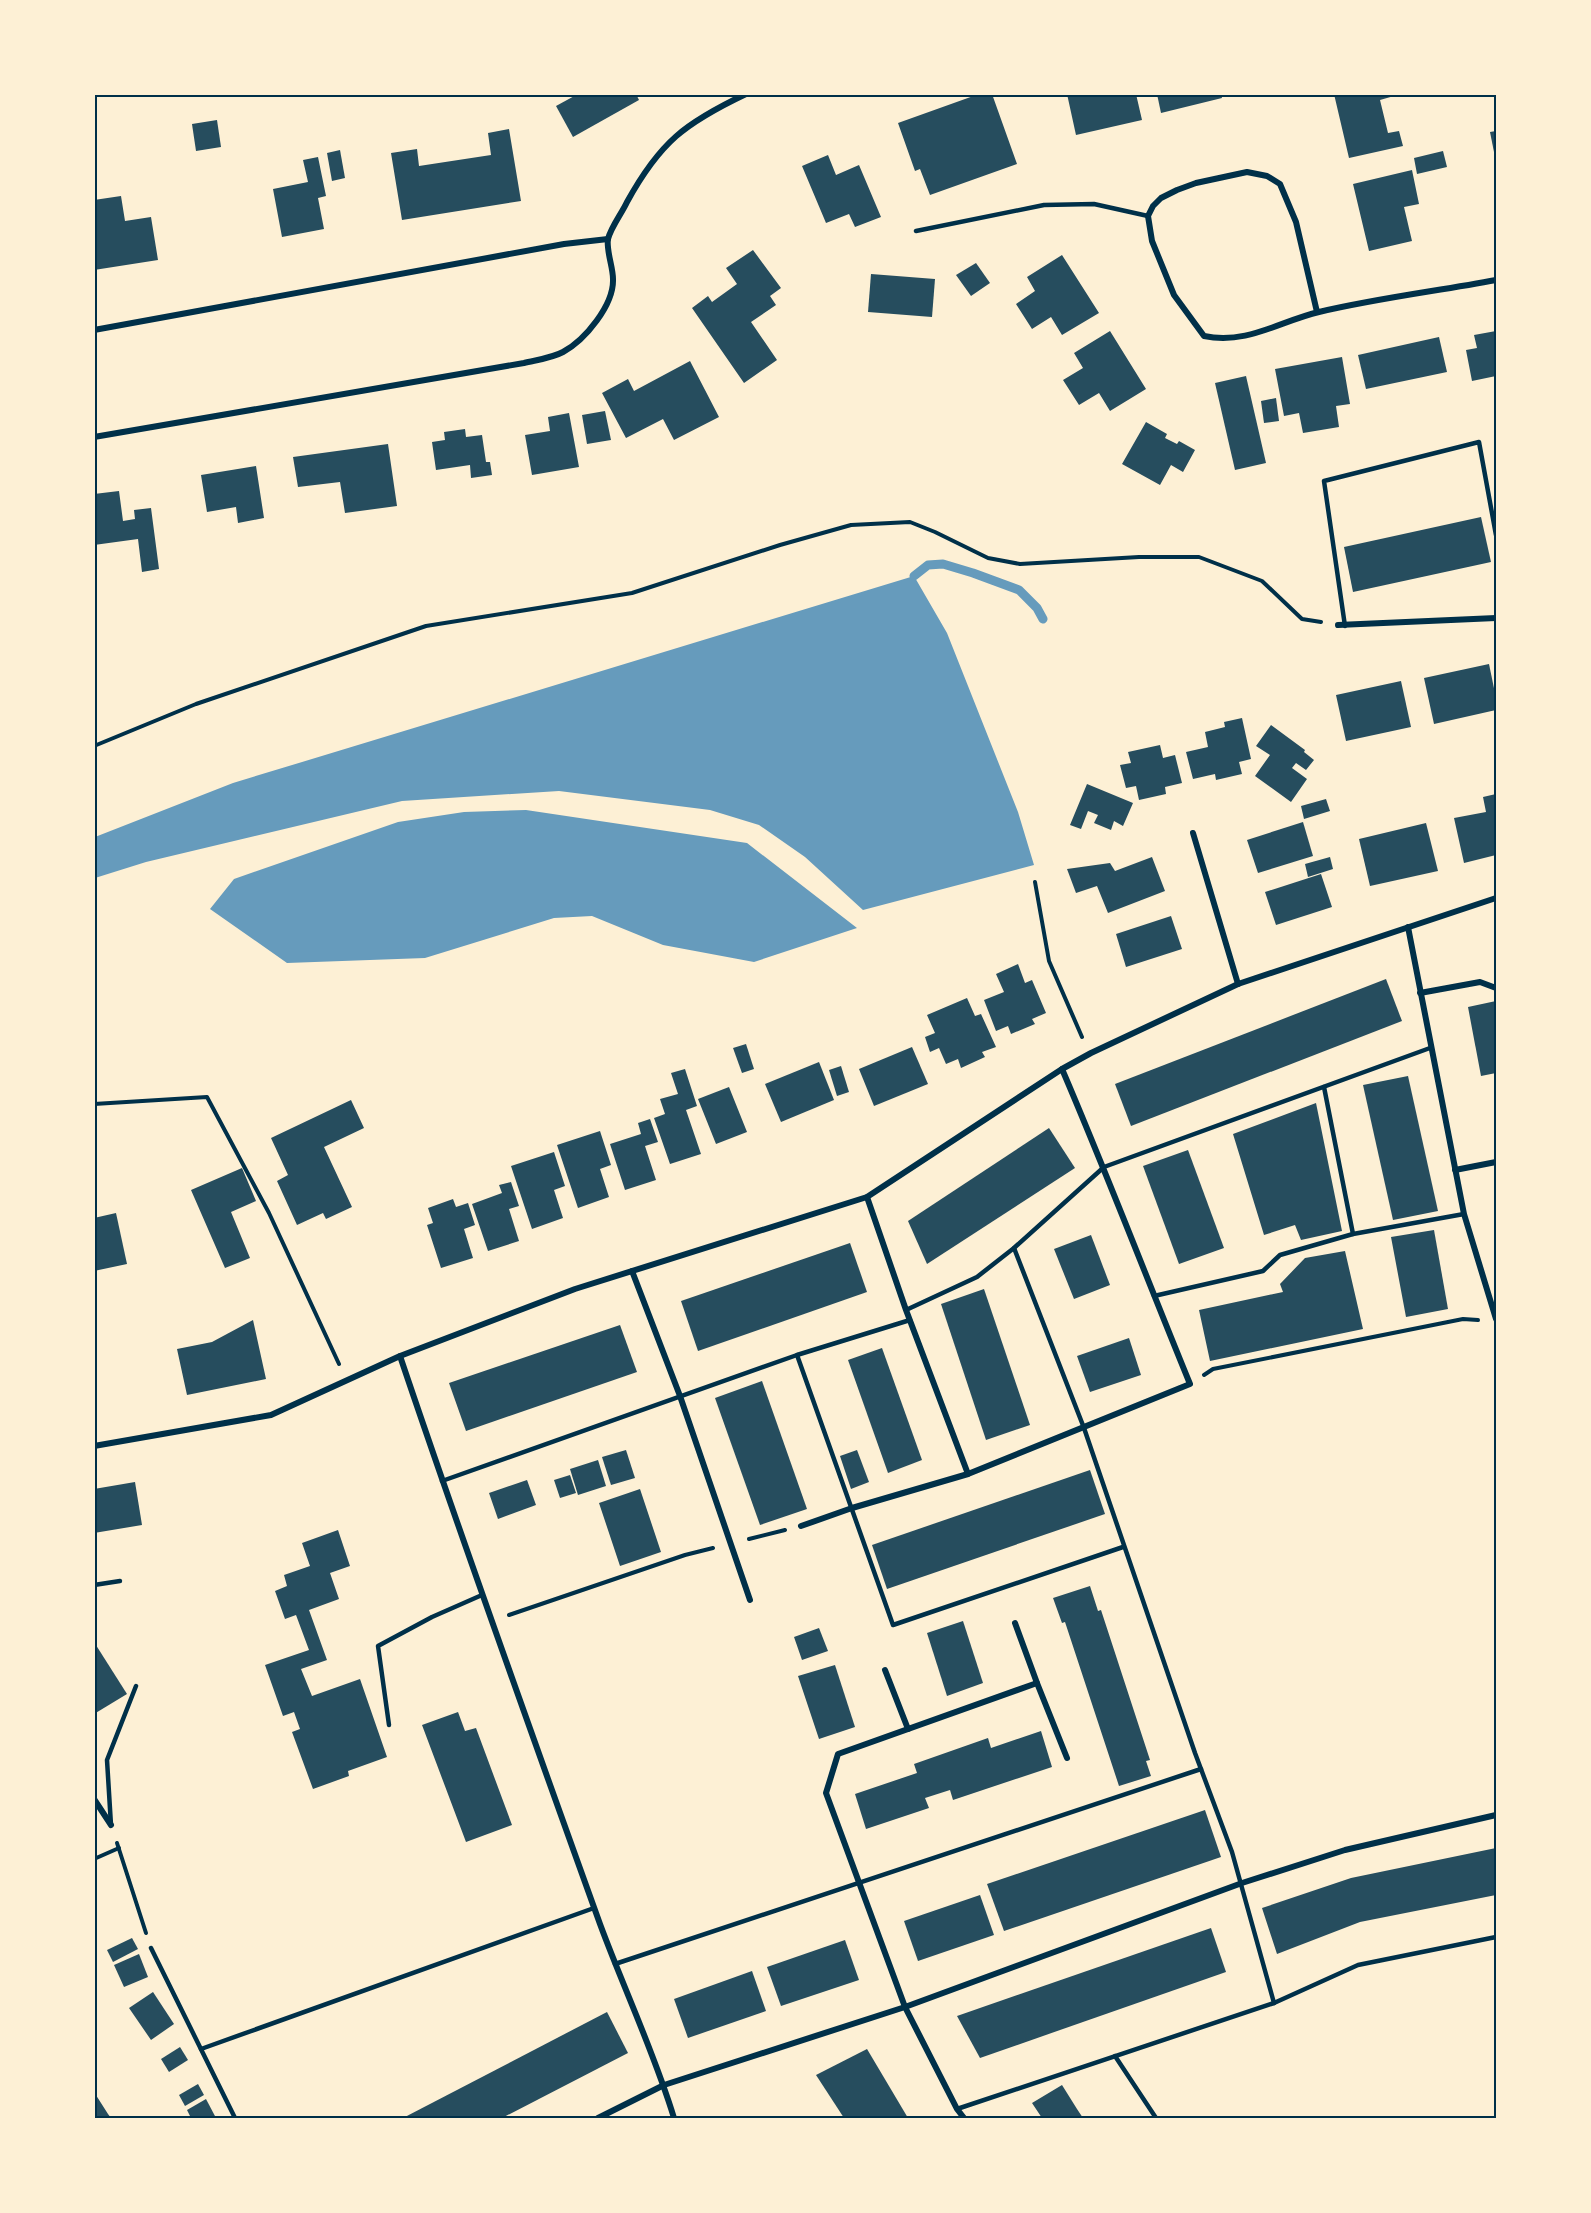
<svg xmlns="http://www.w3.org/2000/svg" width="1591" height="2213" viewBox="0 0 1591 2213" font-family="'Titillium Web',sans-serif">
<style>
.water{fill:#669bbc}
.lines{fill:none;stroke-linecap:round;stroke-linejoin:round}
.stream{stroke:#669bbc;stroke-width:9}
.building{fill:#264d5e}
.path{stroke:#003049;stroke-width:4}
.service{stroke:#003049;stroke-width:4.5}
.minor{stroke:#003049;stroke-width:6}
.neatline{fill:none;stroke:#003049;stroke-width:2}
</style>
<rect width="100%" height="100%" fill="#fdf0d5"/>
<g class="water">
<path d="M914,576L947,633L1018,812L1034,865L863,910L805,857L759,825L710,810L559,791L402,801L146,862L95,878V837L233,783Z"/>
<path d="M526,810L747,843L857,928L754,962L663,945L592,916L554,918L425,958L287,963L210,909L234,879L398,822L464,812Z"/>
</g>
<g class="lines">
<path class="stream" d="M914,576L928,565L943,564L973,573L1019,590L1037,608L1043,619"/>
</g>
<g class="building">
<path d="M578,94H636L639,100L573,137L556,106Z"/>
<path d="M979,94H992L1017,164L930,195L920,169L915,171L898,123Z"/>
<path d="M1067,94H1136L1142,120L1076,135Z"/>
<path d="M1157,94H1221L1222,98L1161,113Z"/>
<path d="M1334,94H1401L1380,100L1388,133L1399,131L1403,146L1349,158Z"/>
<path d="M217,120L221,147L196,151L192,124Z"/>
<path d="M509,129L521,201L402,220L391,153L417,149L419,166L491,155L488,133Z"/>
<path d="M1496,131V157H1495L1490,132Z"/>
<path d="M340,150L345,178L332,181L327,153Z"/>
<path d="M1443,151L1447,167L1417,174L1414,158Z"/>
<path d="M828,155L836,175L859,165L881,217L855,227L849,214L826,223L802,166Z"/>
<path d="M318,157L326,196L318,198L324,229L282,237L273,189L308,182L303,160Z"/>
<path d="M1412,170L1419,204L1404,207L1412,241L1369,251L1353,184Z"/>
<path d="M121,196L125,221L151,217L158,260L94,270V200Z"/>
<path d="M753,250L781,288L770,296L776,305L751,322L777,360L744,383L692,308L708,296L712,302L737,284L726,268Z"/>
<path d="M1062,255L1099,313L1062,335L1051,317L1032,329L1016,304L1035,291L1027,277Z"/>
<path d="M976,263L990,283L971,296L956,275Z"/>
<path d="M871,274L935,279L932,317L868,312Z"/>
<path d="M1110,331L1146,389L1110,411L1099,393L1079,405L1063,380L1083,368L1074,353Z"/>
<path d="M1496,331V376L1472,381L1466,350L1477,348L1474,335Z"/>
<path d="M1439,337L1447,372L1366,389L1358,355Z"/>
<path d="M1342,357L1350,404L1336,406L1339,427L1303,433L1299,413L1284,416L1275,369Z"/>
<path d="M690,361L719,417L674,440L663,419L626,438L602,393L628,379L634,391Z"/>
<path d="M1246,376L1266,463L1235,470L1215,383Z"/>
<path d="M1276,398L1279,421L1264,423L1261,401Z"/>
<path d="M605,411L611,440L587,444L582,415Z"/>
<path d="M569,413L579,467L532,475L525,435L550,431L548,417Z"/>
<path d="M1146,422L1167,434L1165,438L1177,444L1179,441L1195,450L1183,472L1171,465L1160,485L1122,464Z"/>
<path d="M465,429L466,437L482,435L486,462H490L492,475L471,478L470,465L436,470L432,442L445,440L444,432Z"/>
<path d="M388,444L397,506L345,513L340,482L298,487L293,457Z"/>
<path d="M256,466L264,518L238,523L236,507L207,512L201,475Z"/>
<path d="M119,491L123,521L135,519L134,510L151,508L159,569L142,572L138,539L94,545V494Z"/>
<path d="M1481,517L1491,562L1353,592L1344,547Z"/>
<path d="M1489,664L1496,698V710L1434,724L1424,678Z"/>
<path d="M1401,681L1411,727L1346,741L1336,695Z"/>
<path d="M1242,718L1251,759L1239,762L1242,774L1216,780L1215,774L1193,779L1186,752L1208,747L1205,732L1225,727L1224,722Z"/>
<path d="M1271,725L1305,750L1304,752L1314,760L1306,770L1296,763L1292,768L1307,779L1291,802L1255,776L1270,755L1256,746Z"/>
<path d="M1160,745L1163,758L1175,755L1182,783L1165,787L1166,794L1139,800L1136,786L1126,788L1120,765L1131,763L1128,752Z"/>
<path d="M1087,784L1133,803L1123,826L1114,821L1111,830L1094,823L1098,815L1088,811L1081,829L1070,825Z"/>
<path d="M1496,794V855L1464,863L1454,818L1486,812L1483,797Z"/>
<path d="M1326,799L1330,811L1304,819L1301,806Z"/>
<path d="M1303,822L1313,856L1258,873L1247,840Z"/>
<path d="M1426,823L1438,871L1370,886L1359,839Z"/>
<path d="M1152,857L1165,891L1108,913L1097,886L1076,893L1067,869L1110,863L1115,871Z"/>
<path d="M1330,857L1333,869L1308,877L1305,864Z"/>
<path d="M1321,874L1332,907L1276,925L1265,892Z"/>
<path d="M1171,916L1182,949L1126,967L1116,934Z"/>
<path d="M1018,964L1025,983L1032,980L1046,1013L1032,1019L1035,1024L1011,1034L1008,1026L996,1031L984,1000L1004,992L996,974Z"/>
<path d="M1386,979L1402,1021L1131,1126L1115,1084Z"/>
<path d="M967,998L975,1016L981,1014L996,1047L982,1052L985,1057L961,1068L958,1059L946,1064L939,1048L930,1052L925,1037L935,1033L927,1015Z"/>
<path d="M1496,1001V1073L1481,1076L1468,1007Z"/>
<path d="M746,1044L754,1069L742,1073L733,1048Z"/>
<path d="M912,1047L928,1084L874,1106L859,1069Z"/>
<path d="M819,1062L834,1100L781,1122L765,1084Z"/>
<path d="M841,1066L849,1092L837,1096L829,1070Z"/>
<path d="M685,1069L697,1106L686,1110L701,1154L670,1164L654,1118L665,1114L660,1099L678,1094L671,1073Z"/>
<path d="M1408,1076L1438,1211L1393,1220L1363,1085Z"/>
<path d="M729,1087L747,1132L716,1144L698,1099Z"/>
<path d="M351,1100L364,1128L324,1147L352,1207L326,1219L323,1213L297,1225L277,1181L288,1175L271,1138Z"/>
<path d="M1316,1103L1342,1231L1301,1240L1295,1225L1264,1235L1233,1134Z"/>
<path d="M650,1119L658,1142L645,1146L656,1180L625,1190L610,1144L641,1134L638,1123Z"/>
<path d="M1049,1128L1075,1168L927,1264L908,1221Z"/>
<path d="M600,1131L611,1165L600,1169L609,1197L578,1208L557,1145Z"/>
<path d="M1188,1150L1224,1248L1179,1264L1143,1166Z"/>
<path d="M554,1152L565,1186L554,1190L563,1218L532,1229L511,1166Z"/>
<path d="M242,1168L256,1201L231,1212L250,1258L225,1268L191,1190Z"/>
<path d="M511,1182L519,1206L509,1209L519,1241L488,1251L472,1204L502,1193L499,1185Z"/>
<path d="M453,1199L456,1207L468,1203L475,1225L464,1229L473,1258L441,1268L427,1225L433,1223L428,1208Z"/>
<path d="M116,1213L127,1264L94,1271V1218Z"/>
<path d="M1434,1230L1448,1309L1406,1317L1391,1237Z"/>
<path d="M1091,1235L1110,1285L1074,1299L1054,1249Z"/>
<path d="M850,1243L867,1292L698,1351L681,1301Z"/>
<path d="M1345,1251L1363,1329L1210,1361L1199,1310L1283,1292L1280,1284L1305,1258Z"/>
<path d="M984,1289L1030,1425L986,1440L941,1304Z"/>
<path d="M253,1320L266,1379L187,1395L177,1349L212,1342Z"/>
<path d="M620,1325L637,1372L466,1431L449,1383Z"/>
<path d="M1129,1338L1141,1375L1090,1392L1077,1356Z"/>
<path d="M882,1348L922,1460L888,1473L848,1360Z"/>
<path d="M762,1381L807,1509L760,1525L715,1398Z"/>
<path d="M626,1450L635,1478L611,1485L602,1457Z"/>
<path d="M857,1450L869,1482L851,1489L840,1456Z"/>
<path d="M598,1460L606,1486L578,1495L570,1469Z"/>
<path d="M1090,1470L1105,1514L887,1589L872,1545Z"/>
<path d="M570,1475L576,1493L560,1498L554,1480Z"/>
<path d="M527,1480L536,1505L498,1519L489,1493Z"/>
<path d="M135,1482L142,1525L94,1533V1489Z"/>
<path d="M640,1489L661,1552L620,1566L599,1503Z"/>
<path d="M338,1530L350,1566L330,1573L339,1599L309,1610L327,1660L301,1669L312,1696L360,1679L387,1757L348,1771L349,1776L313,1789L292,1732L300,1729L294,1712L283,1716L265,1665L309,1650L296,1615L285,1619L275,1591L287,1586L284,1575L310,1566L302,1543Z"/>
<path d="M1090,1586L1098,1611L1101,1610L1150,1760L1146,1761L1151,1776L1119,1786L1065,1622L1062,1623L1053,1598Z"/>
<path d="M963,1621L983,1683L947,1696L927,1633Z"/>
<path d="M819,1628L828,1651L802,1660L794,1637Z"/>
<path d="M94,1642L127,1694L94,1714Z"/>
<path d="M835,1665L855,1727L819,1739L798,1676Z"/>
<path d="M458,1712L465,1731L476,1728L512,1825L466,1842L422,1725Z"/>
<path d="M1041,1731L1052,1767L953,1800L950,1790L925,1798L929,1808L866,1829L855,1794L917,1773L914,1764L988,1738L991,1748Z"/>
<path d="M1205,1810L1221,1857L1004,1931L987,1884Z"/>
<path d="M1496,1848V1895L1360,1922L1277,1954L1262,1908L1351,1878Z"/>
<path d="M980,1895L994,1935L918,1961L904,1921Z"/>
<path d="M1211,1928L1226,1972L980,2058L957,2016Z"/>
<path d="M132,1938L138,1949L113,1962L107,1950Z"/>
<path d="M845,1940L859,1980L781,2006L767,1967Z"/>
<path d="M139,1954L148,1977L124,1987L114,1965Z"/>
<path d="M752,1971L766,2011L688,2038L674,1999Z"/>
<path d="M153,1992L174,2024L151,2040L129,2008Z"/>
<path d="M607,2012L628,2053L502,2118H403Z"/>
<path d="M180,2047L188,2060L169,2072L161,2059Z"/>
<path d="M867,2049L908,2118H844L816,2075Z"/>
<path d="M198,2084L204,2095L185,2106L179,2095Z"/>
<path d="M1062,2085L1077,2109L1083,2118H1042L1032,2103Z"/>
<path d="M94,2092L108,2114L111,2118H94Z"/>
<path d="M206,2099L216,2118H191L187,2110Z"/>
</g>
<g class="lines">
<g class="path">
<path d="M94,746L196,704L426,626L632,593L780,545L851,525L910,522L935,532L988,558L1020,564L1139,557H1199L1262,581L1302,619L1321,622"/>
<path d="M1035,882L1049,961L1082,1037"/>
<path d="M94,1104L207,1097L269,1213L339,1364"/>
<path d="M1204,1375L1213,1369L1463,1319L1478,1320"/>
<path d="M749,1539L785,1530"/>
<path d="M509,1615L685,1555L713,1548"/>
<path d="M117,1843L146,1933"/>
<path d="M94,1859L119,1848"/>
</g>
<g class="service">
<path d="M916,231L1044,205L1094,204L1148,216"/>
<path d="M1345,626L1324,481L1479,442L1496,535"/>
<path d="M1324,1087L1353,1234"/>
<path d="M1014,1248L1084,1428L1195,1753L1232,1852L1274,2003L1358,1965L1496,1937"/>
<path d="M1154,1296L1263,1271L1280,1255L1353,1234L1464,1214"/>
<path d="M906,1310L977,1277L1014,1248L1104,1167L1430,1048"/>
<path d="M797,1355L893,1625L1123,1547"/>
<path d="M442,1481L797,1355L910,1320"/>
<path d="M94,1585L120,1581"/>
<path d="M389,1725L378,1646L432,1617L482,1595"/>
<path d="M111,1825L107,1760L136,1686"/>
<path d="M151,1948L235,2118"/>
<path d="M615,1964L1201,1769"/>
<path d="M201,2049L594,1908"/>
<path d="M1115,2056L1156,2118"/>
<path d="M957,2109L1274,2003"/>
</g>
<g class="minor">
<path d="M1317,312L1296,222L1280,184L1267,176L1247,172L1196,183L1177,190L1161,198L1153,206L1148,216L1152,241L1174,295L1204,336C1247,345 1280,321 1319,312C1378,298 1438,291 1496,280"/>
<path d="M94,330L564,244L608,239"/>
<path d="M94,437L524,363C536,360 552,358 563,352C585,340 614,305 613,279C613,267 606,250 608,239C611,227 622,213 627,202C660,142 685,123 746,94"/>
<path d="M1338,625L1496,618"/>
<path d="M1193,833L1238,984"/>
<path d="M1408,927L1464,1214L1496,1319"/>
<path d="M1420,993L1480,982L1496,988"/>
<path d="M1455,1170L1496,1162"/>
<path d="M867,1197L906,1310L968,1474"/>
<path d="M632,1271L680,1396L750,1600"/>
<path d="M400,1356C464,1546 532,1735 600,1924C624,1989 654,2052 674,2118"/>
<path d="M94,1446L271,1415L400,1356L575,1289L867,1197L1062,1069L1091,1053L1238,984L1496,898"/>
<path d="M801,1526L852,1508L968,1474L1190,1384C1147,1279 1107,1174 1062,1069"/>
<path d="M885,1670L908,1729"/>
<path d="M1037,1683L1067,1758"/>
<path d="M94,1799L111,1825"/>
<path d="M598,2118L664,2085L905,2007L1242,1883L1345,1850L1496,1815"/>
<path d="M964,2118L957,2109L905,2007L826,1793L838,1754L1037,1683L1015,1623"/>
</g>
</g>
<rect width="1591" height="2213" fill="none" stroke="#fdf0d5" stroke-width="192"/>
<rect x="96" y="96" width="1399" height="2021" class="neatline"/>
</svg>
